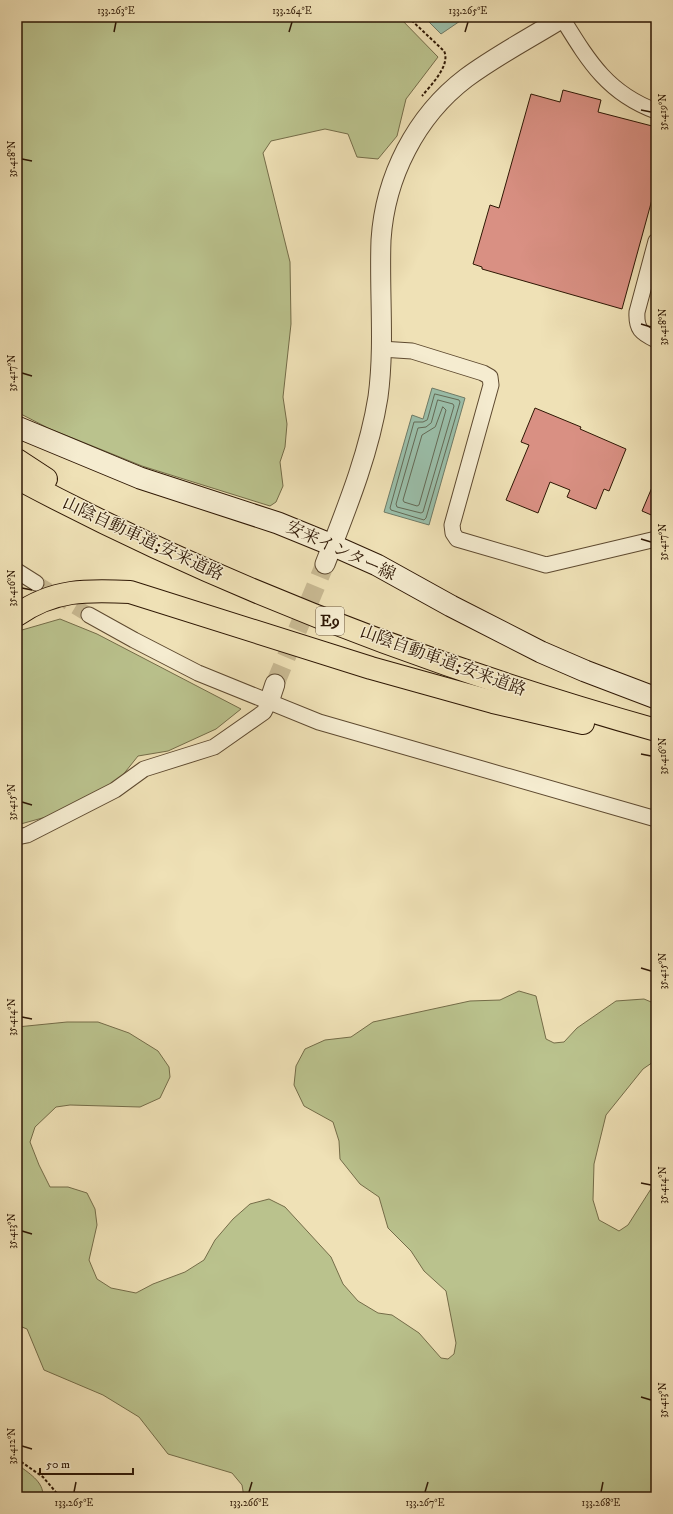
<svg xmlns="http://www.w3.org/2000/svg" width="673" height="1514" viewBox="0 0 673 1514" font-family="'IM FELL DW Pica','Noto Serif JP',serif">
<style>
.green{fill:#bac28d;stroke:#746c48}
.water{fill:#9abea9;stroke:#6f7b67}
.lines{fill:none;stroke-linecap:round;stroke-linejoin:round}
.shore{stroke:#646a56;stroke-width:1}
.building{fill:#d99083;stroke:#2e1704}
.minor-tunnel{stroke:#c8b992;stroke-width:15;stroke-dasharray:15 8;stroke-linecap:butt}
.tertiary-tunnel{stroke:#c8b992;stroke-width:19;stroke-dasharray:19 10;stroke-linecap:butt}
.minor-casing{stroke:#5e4a30;stroke-width:17}
.tertiary-casing{stroke:#5e4a30;stroke-width:21}
.secondary-casing{stroke:#2e1704;stroke-width:23}
.motorway-casing{stroke:#2e1704;stroke-width:24}
.path{stroke:#2e1704;stroke-width:2;stroke-dasharray:3 2;stroke-linecap:butt}
.minor{stroke:#f5ecd0;stroke-width:15}
.tertiary{stroke:#f5ecd0;stroke-width:19}
.secondary{stroke:#f5ecd0;stroke-width:21}
.motorway{stroke:#efe1b6;stroke-width:22}
.ticks{fill:none;stroke:#2e1704;stroke-width:1.5}
.labels{text-anchor:middle;dominant-baseline:central;stroke-width:3;stroke-linejoin:round;paint-order:stroke}
.shield{fill:#f5ecd0;stroke:#6a5741;stroke-width:1}
.shield-label{font-size:16px;font-weight:bold;fill:#2e1704}
.street-label{font-size:17px;fill:#2e1704;stroke:#f5ecd0}
.neatline{fill:none;stroke:#2e1704;stroke-width:1.5}
.ticks-label{font-size:10px;text-anchor:middle;fill:#2e1704}
</style>
<rect width="100%" height="100%" fill="#efe1b6"/>
<filter id="stains"><feTurbulence type="fractalNoise" baseFrequency=".005" numOctaves="4"/><feColorMatrix values="0 0 0 0 .2 0 0 0 0 .09 0 0 0 0 .02 0 0 0 .5 -.17"/></filter>
<radialGradient id="worn" r=".72"><stop offset=".6" stop-color="#630" stop-opacity="0"/><stop offset="1" stop-color="#630" stop-opacity=".3"/></radialGradient>
<g class="green">
<path d="M17,17H399L438,57L406,99L397,136L378,159L357,157L348,134L325,129L271,141L263,153L290,262L291,324L283,397L287,424L285,447L280,462L283,486L276,502L270,506L142,466L48,428L17,412Z"/>
<path d="M60,619L97,634L241,709L216,729L168,751L138,756L118,781L46,817L17,825V633L22,630Z"/>
<path d="M519,991L536,996L546,1039L554,1043L564,1042L577,1028L616,1001L644,999L656,1004V1060L643,1069L606,1115L594,1164L593,1200L599,1220L619,1231L628,1225L656,1181V1497H244L242,1485L232,1473L168,1454L139,1417L103,1395L44,1370L27,1329L17,1325V1027L67,1022H98L129,1033L158,1051L169,1067L170,1077L160,1098L140,1107L70,1105L56,1107L35,1127L30,1142L39,1165L50,1187H68L87,1193L95,1209L97,1225L89,1260L97,1279L111,1288L136,1293L153,1284L185,1272L204,1260L215,1240L233,1219L250,1204L269,1199L285,1207L331,1257L343,1284L358,1301L378,1313L392,1315L419,1333L441,1358L448,1359L454,1354L456,1343L446,1291L424,1271L411,1251L388,1228L379,1197L360,1184L340,1159L339,1141L333,1122L304,1106L294,1085L296,1066L305,1049L325,1040L351,1037L373,1022L470,1001L500,1000Z"/>
<path d="M17,1464C28,1473 44,1481 43,1497H17Z"/>
</g>
<g class="water">
<path d="M424,17H466L441,34Z"/>
<path d="M432,388L465,398L429,525L384,512L412,415L423,419Z"/>
</g>
<g class="lines">
<g class="shore">
<path d="M435,394L459,400L460,402L426,518L424,520L391,510L390,508L414,422H423L427,420Z"/>
<path d="M438,400L453,404L454,406L423,512L421,513L397,507L396,504L418,428L426,427L431,423Z"/>
<path d="M443,407L446,410L419,505L417,506L404,502L403,500L422,435L435,427Z"/>
</g>
</g>
<g class="building">
<path d="M563,90L601,100L598,112L656,127V185L622,309L482,269V267L473,264L490,205L499,208L531,94L560,102Z"/>
<path d="M535,408L581,427L580,429L626,449L609,491L604,489L596,509L567,497L570,490L550,482L538,513L506,500L529,445L521,442Z"/>
<path d="M656,478V517L642,511Z"/>
</g>
<g class="lines">
<path class="minor-tunnel" d="M36,583L89,615"/>
<path class="tertiary-tunnel" d="M275,684L325,564"/>
<defs>
<g id="minor">
<path d="M562,18C588,60 607,93 656,111"/>
<path d="M656,241L637,312C636,329 641,333 656,340"/>
<path d="M381,349L412,351L483,373L490,377L491,385L452,525L453,533L457,539L546,565L656,539"/>
<path d="M17,571L36,583"/>
<path d="M89,615L134,640L198,673L319,722L656,819"/>
<path d="M17,837L27,835L115,790L144,769L214,747L264,712L269,702"/>
</g>
<g id="tertiary">
<path d="M325,564C346,510 369,454 378,397C385,345 379,292 381,240C385,177 416,116 466,78C497,55 532,37 564,17"/>
<path d="M269,702L275,684"/>
</g>
<path id="secondary" d="M17,427L140,478L278,523L332,545L377,565L451,606L541,652L585,671L656,698"/>
<g id="motorway">
<path d="M17,460L46,479"/>
<path d="M17,478C219,586 436,668 656,730"/>
<path d="M17,615C54,589 87,590 130,592L371,668L493,702L583,723"/>
</g>
</defs>
<use href="#minor" class="minor-casing"/>
<use href="#tertiary" class="tertiary-casing"/>
<use href="#secondary" class="secondary-casing"/>
<use href="#motorway" class="motorway-casing"/>
<g class="path">
<path d="M408,17L444,51C451,65 431,85 422,96"/>
<path d="M17,1459L43,1477L60,1497"/>
</g>
<use href="#minor" class="minor"/>
<use href="#tertiary" class="tertiary"/>
<use href="#secondary" class="secondary"/>
<use href="#motorway" class="motorway"/>
</g>
<path class="ticks" d="M114,32L116,22M289,32L292,22M465,32L468,22M641,110L651,112M22,159L32,161M641,324L651,327M22,373L32,376M641,539L651,542M22,588L32,590M641,754L651,756M22,802L32,805M641,968L651,971M22,1017L32,1019M641,1183L651,1185M22,1231L32,1234M641,1397L651,1400M22,1446L32,1449M74,1492L76,1482M249,1492L252,1482M425,1492L428,1482M601,1492L603,1482"/>
<g class="labels">
<rect class="shield" x="316" y="607" width="28" height="28" rx="3"/>
<g class="shield-label">
<text x="330" y="621">E9</text>
</g>
<g class="street-label">
<text transform="translate(143 539) rotate(25)">山陰自動車道;安来道路</text>
<text transform="translate(341 551) rotate(25)">安来インター線</text>
<text transform="translate(443 661) rotate(20)">山陰自動車道;安来道路</text>
</g>
</g>
<rect width="673" height="1514" fill="none" stroke="#efe1b6" stroke-width="44"/>
<path d="M40 1468v6h93v-6" fill="none" stroke="#2e1704" stroke-width="2"/>
<text x="46" y="1468" font-size="12" fill="#2e1704" stroke="#f5ecd0" stroke-width="3" paint-order="stroke">50 m</text>
<rect x="22" y="22" width="629" height="1470" class="neatline"/>
<g class="ticks-label">
<text x="116" y="14">133.263°E</text>
<text x="292" y="14">133.264°E</text>
<text x="468" y="14">133.265°E</text>
<text transform="translate(662 112) rotate(-90)" y="4">35.419°N</text>
<text transform="translate(11 159) rotate(-90)" y="4">35.418°N</text>
<text transform="translate(662 327) rotate(-90)" y="4">35.418°N</text>
<text transform="translate(11 373) rotate(-90)" y="4">35.417°N</text>
<text transform="translate(662 542) rotate(-90)" y="4">35.417°N</text>
<text transform="translate(11 588) rotate(-90)" y="4">35.416°N</text>
<text transform="translate(662 756) rotate(-90)" y="4">35.416°N</text>
<text transform="translate(11 802) rotate(-90)" y="4">35.415°N</text>
<text transform="translate(662 971) rotate(-90)" y="4">35.415°N</text>
<text transform="translate(11 1017) rotate(-90)" y="4">35.414°N</text>
<text transform="translate(662 1185) rotate(-90)" y="4">35.414°N</text>
<text transform="translate(11 1231) rotate(-90)" y="4">35.413°N</text>
<text transform="translate(662 1400) rotate(-90)" y="4">35.413°N</text>
<text transform="translate(11 1446) rotate(-90)" y="4">35.412°N</text>
<text x="74" y="1506">133.265°E</text>
<text x="249" y="1506">133.266°E</text>
<text x="425" y="1506">133.267°E</text>
<text x="601" y="1506">133.268°E</text>
</g>
<rect width="100%" height="100%" filter="url(#stains)"/>
<rect width="100%" height="100%" fill="url(#worn)"/>
</svg>
